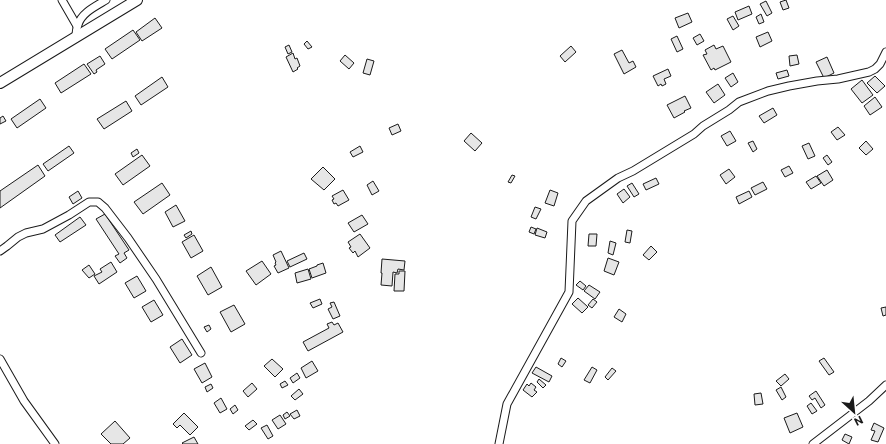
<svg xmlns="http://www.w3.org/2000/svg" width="886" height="444" viewBox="0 0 886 444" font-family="Commissioner,sans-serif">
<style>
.building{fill:#e6e6e6;stroke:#1a1a1a}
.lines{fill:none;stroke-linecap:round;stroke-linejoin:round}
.minor-casing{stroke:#1a1a1a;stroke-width:9}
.secondary-casing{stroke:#1a1a1a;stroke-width:12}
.minor{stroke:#fff;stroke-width:7}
.secondary{stroke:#fff;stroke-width:10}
</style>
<rect width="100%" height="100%" fill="#fff"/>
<g class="building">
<path d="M786,0L789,8L783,10L780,2Z"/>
<path d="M766,1L772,13L767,16L760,4Z"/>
<path d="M749,6L752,14L738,20L735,12Z"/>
<path d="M688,13L692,22L679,28L675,18Z"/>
<path d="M761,14L764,22L759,24L756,17Z"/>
<path d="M733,16L739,26L733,30L727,19Z"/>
<path d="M155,18L162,28L142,41L136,32Z"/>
<path d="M133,30L140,40L112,59L105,49Z"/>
<path d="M768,32L772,41L760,47L756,37Z"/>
<path d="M700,34L704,41L697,45L693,38Z"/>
<path d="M677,36L683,49L677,52L671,39Z"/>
<path d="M307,41L312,47L308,49L304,44Z"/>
<path d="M289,45L292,52L288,54L285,47Z"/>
<path d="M714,45L716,49L723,46L731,62L715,70L714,68L711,70L703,55L707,54L705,50Z"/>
<path d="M571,46L576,52L565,62L560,56Z"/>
<path d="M622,50L629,63L633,61L636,67L624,74L614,54Z"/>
<path d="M293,53L295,59L297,58L300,66L297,68L298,69L293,72L286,57Z"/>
<path d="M345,55L354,63L349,69L340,61Z"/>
<path d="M797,55L799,64L790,66L789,56Z"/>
<path d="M100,56L105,64L96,70L97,72L94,74L87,64Z"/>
<path d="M827,57L834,73L824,78L816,62Z"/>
<path d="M367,59L374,61L370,75L363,73Z"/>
<path d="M84,64L91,74L61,93L55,83Z"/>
<path d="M668,69L671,76L664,79L666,84L662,86L661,84L658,86L653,76Z"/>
<path d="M787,70L789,76L778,79L776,73Z"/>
<path d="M733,73L738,82L731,87L725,78Z"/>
<path d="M875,76L885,86L877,93L867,83Z"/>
<path d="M162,77L168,87L141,105L135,96Z"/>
<path d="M862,80L873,95L862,103L851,89Z"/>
<path d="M718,84L725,95L714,103L706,92Z"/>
<path d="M685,96L691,108L684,111L685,112L674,118L667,105Z"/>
<path d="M875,97L882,107L870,115L864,106Z"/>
<path d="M40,99L46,108L17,128L11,119Z"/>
<path d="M126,101L132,111L104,129L97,119Z"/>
<path d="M773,108L777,115L764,123L759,116Z"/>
<path d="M3,116L6,121L0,124V118Z"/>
<path d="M398,124L401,131L392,135L389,128Z"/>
<path d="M838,127L845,135L837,140L831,132Z"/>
<path d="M730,131L736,141L727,146L721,136Z"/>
<path d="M471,133L482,143L475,151L464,141Z"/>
<path d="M753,141L757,149L753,152L748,143Z"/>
<path d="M866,141L873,149L866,155L859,148Z"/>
<path d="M809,143L815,156L808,159L802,146Z"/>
<path d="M69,146L74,153L48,171L43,164Z"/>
<path d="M360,146L363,152L353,157L350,152Z"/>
<path d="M137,149L139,153L133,157L131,153Z"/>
<path d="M142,155L150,166L123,185L115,174Z"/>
<path d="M827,155L832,162L828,165L823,158Z"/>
<path d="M38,165L45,176L0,208V191Z"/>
<path d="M789,166L793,173L785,177L781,170Z"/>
<path d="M323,167L335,179L324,190L311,179Z"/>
<path d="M729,169L735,177L726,184L720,175Z"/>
<path d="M827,170L833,180L824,186L817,176Z"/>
<path d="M512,175L515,176L511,183L508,182Z"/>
<path d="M816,176L821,183L811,189L806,182Z"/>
<path d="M656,178L659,184L646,190L643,184Z"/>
<path d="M373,181L379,191L372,195L367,185Z"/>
<path d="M763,182L767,189L755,195L751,188Z"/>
<path d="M162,183L170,195L143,214L134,202Z"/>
<path d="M632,183L639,194L634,197L627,186Z"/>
<path d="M624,189L630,197L623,203L617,194Z"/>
<path d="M343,190L349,200L338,206L336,203L334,204L332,200L334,199L332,196Z"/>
<path d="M550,190L558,193L554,206L545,203Z"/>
<path d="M78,191L82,198L73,204L69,197Z"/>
<path d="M749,191L752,197L739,204L736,197Z"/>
<path d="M176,205L185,221L173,227L165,212Z"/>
<path d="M535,207L541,209L536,219L531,217Z"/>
<path d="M105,214L129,250L124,253L127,258L120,263L115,256L119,254L96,219Z"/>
<path d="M362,215L368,224L354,232L348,223Z"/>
<path d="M80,217L86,225L60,242L55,235Z"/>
<path d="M531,227L536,229L534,234L529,232Z"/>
<path d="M537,228L547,232L545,238L535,235Z"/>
<path d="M627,230L632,231L630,243L625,242Z"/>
<path d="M191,231L192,234L186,238L184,235Z"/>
<path d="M360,234L370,248L358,257L355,251L353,253L349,248L351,247L348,242Z"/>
<path d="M589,234H597L596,246H588Z"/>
<path d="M194,235L203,251L191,258L182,242Z"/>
<path d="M610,241L616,243L613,255L608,253Z"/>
<path d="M651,246L657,252L649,260L643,255Z"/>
<path d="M281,251L289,268L278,273L274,266L276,265L275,263L276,262L273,255Z"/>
<path d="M304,253L307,259L290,267L287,261Z"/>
<path d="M608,258L619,262L614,275L604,271Z"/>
<path d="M382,259L405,261L404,270L398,269L397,273L393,272L392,286L381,285L382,273H381Z"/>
<path d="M262,261L271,274L256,285L246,271Z"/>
<path d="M111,262L117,272L99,284L94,276L102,272L100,269Z"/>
<path d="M323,263L326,273L312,278L309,269L317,266V265Z"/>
<path d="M89,265L95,274L89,278L82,270Z"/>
<path d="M211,267L222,287L208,295L197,276Z"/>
<path d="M308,269L311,279L297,283L295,273Z"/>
<path d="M399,271H405L404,291H394L395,274H399Z"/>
<path d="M137,276L146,291L134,298L125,283Z"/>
<path d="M580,281L586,286L583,290L576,285Z"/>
<path d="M589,285L600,292L595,299L584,291Z"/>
<path d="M578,298L588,307L582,313L572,304Z"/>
<path d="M320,299L322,304L313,308L310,303Z"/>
<path d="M593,299L597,302L592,308L588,305Z"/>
<path d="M154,300L163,315L151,322L142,307Z"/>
<path d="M334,302L340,316L333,319L328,309L332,307L330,303Z"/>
<path d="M234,305L245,324L231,332L220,312Z"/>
<path d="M886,307V315L883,316L881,308Z"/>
<path d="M619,309L626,314L622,322L614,317Z"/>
<path d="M332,322L334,325L338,323L343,332L308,351L303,342L329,328L327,324Z"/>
<path d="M209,325L211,329L207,332L204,327Z"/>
<path d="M182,339L192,355L180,363L170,347Z"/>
<path d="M561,358L566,361L562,367L558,364Z"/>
<path d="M824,358L834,372L829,375L819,361Z"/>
<path d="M272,359L283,369L275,377L264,366Z"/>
<path d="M312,361L318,371L306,378L301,368Z"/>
<path d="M205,363L212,377L202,383L194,369Z"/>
<path d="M536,367L552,376L549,382L532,373Z"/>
<path d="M592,367L597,370L590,383L584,380Z"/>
<path d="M612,368L616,371L608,380L605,377Z"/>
<path d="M297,373L300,378L293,383L290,378Z"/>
<path d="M785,374L789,379L781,386L776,381Z"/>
<path d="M539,379L546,385L543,388L537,382Z"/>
<path d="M285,381L288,385L282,388L280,384Z"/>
<path d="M252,383L257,389L248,397L243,391Z"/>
<path d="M531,383L536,387L534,390L537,392L532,397L523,390L527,384L529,386Z"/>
<path d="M211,384L213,388L207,392L205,387Z"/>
<path d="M781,387L786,397L782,400L776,390Z"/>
<path d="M299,389L303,394L295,400L291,396Z"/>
<path d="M816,391L825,405L821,408L815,398L812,400L809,396Z"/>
<path d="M761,393L763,404L755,405L754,394Z"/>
<path d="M221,398L227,409L220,413L214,403Z"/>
<path d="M811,403L817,411L812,414L807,406Z"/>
<path d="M235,405L238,410L233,414L230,409Z"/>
<path d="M297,410L300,416L294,419L290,414Z"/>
<path d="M287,412L290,416L285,419L283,415Z"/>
<path d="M184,413L198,427L190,435L180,425L177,428L173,424Z"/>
<path d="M797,413L803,427L790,433L784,418Z"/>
<path d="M280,415L286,424L278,429L272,420Z"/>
<path d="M253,420L257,424L249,430L245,426Z"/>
<path d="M115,421L130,438L123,444H111L101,434Z"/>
<path d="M874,423L884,428L878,442L871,440L875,431L871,430Z"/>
<path d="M267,425L273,436L268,439L261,428Z"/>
<path d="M845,434L852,437L849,444L842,440Z"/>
<path d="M194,437L198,444H183L182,443Z"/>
</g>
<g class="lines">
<defs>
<g id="minor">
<path d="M62,0L77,26"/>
<path d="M76,38C76,33 76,29 78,25C81,13 96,6 106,0"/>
<path d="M0,251L7,246L18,237L26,233L43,229L69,215L89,202H98L105,208L128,238L156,279L201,353"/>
<path d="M0,359L24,401L55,444"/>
<path d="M499,444L507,404L569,292L572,221L586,201L618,178L633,171L694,134L703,126L729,110L739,102L768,91L789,86L817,81L838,79L869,72L875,69L880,64L886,52"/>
<path d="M813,444L869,401L886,385"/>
</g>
<path id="secondary" d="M0,83L137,0"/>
</defs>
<use href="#minor" class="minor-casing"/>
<use href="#secondary" class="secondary-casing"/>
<use href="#minor" class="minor"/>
<use href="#secondary" class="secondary"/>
</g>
<g transform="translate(854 412) rotate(153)" stroke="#ffffff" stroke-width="3" paint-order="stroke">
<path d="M0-3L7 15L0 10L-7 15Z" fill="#1a1a1a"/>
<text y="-6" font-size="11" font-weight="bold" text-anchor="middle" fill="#1a1a1a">N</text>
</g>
</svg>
